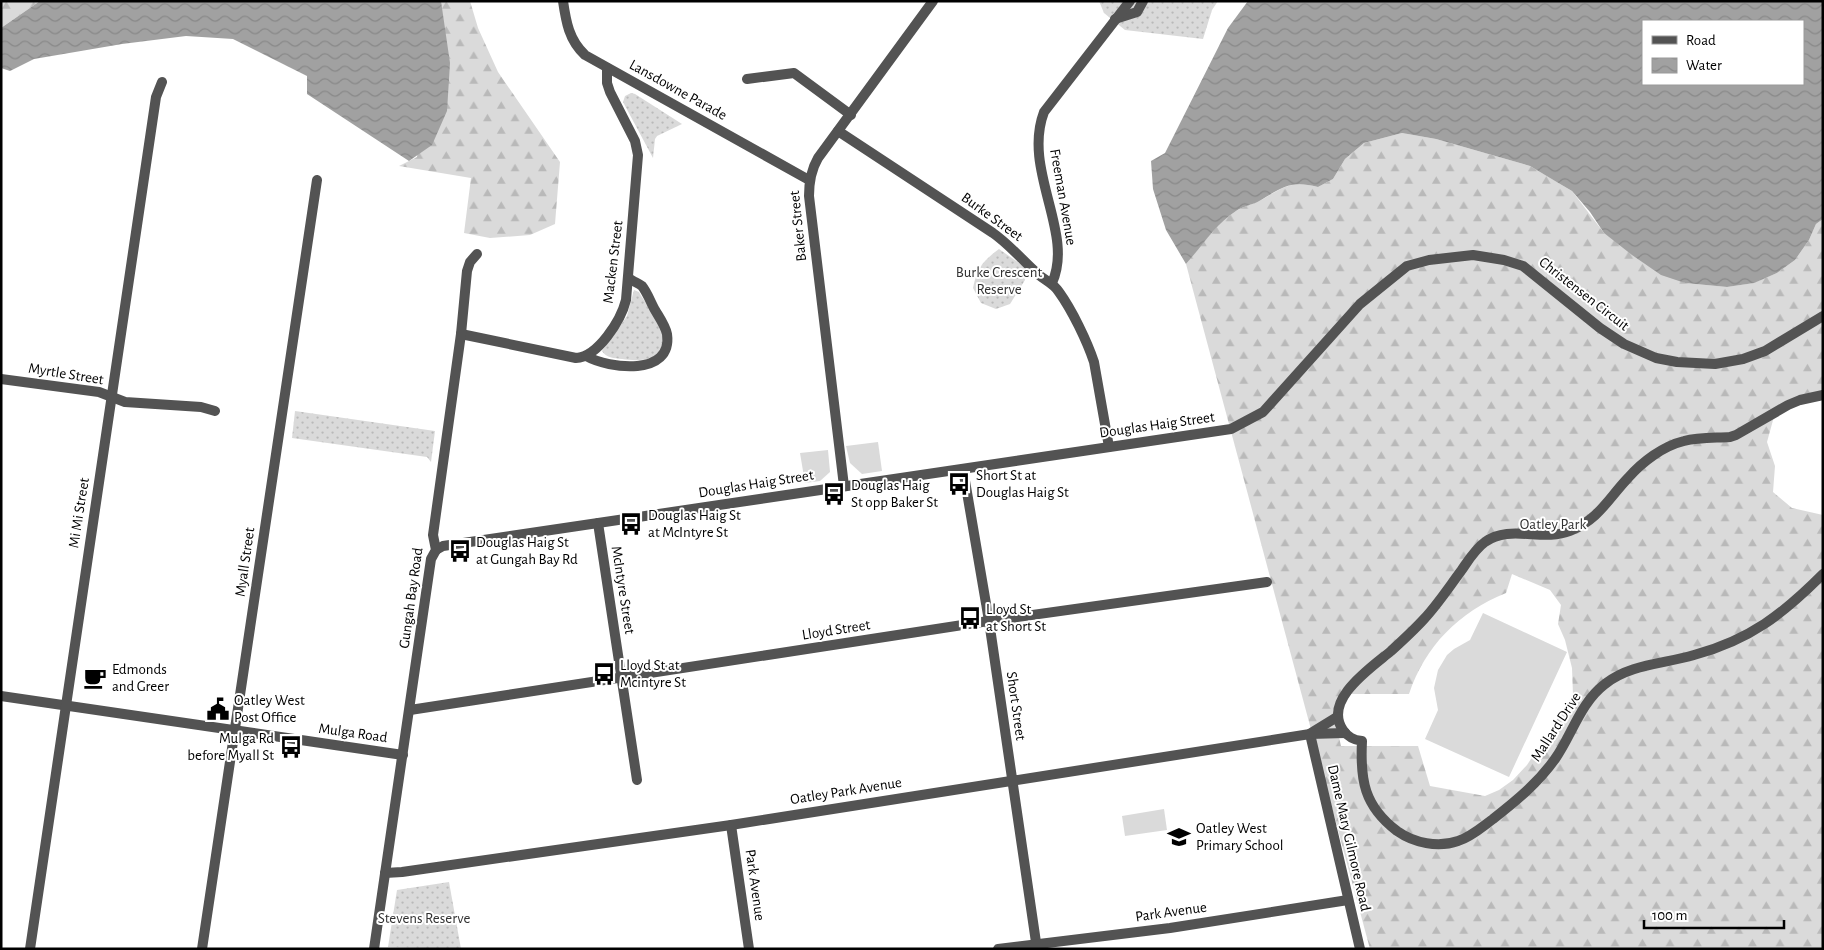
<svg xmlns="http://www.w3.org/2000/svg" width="1824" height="950" viewBox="0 0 1824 950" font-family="'Alegreya Sans',sans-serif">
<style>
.grass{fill:url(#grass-dots)}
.forest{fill:url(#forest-firs);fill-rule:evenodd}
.garden{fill:#dadada}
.water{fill:url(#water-waves);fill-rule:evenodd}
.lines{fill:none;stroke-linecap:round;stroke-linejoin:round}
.minor{stroke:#535353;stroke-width:10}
.labels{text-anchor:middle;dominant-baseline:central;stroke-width:4;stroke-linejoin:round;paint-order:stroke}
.street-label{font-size:15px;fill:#000;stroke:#fff}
.park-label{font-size:15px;fill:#313131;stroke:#fff}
.poi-label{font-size:15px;fill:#000;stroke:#fff;text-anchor:start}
</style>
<defs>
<pattern id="grass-dots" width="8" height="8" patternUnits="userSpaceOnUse" patternTransform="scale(1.25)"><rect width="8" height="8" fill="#dadada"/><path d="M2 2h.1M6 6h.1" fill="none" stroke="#b9b9b9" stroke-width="1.8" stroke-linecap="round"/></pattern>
<pattern id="forest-firs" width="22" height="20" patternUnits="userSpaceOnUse" patternTransform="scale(1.25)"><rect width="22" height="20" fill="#dadada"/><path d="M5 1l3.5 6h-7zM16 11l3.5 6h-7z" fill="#b9b9b9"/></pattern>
<pattern id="water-waves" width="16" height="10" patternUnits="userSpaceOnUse" patternTransform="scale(1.25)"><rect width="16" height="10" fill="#a1a1a1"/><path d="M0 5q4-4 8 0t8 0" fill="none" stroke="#898989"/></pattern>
</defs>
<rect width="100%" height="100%" fill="#fff"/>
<g class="grass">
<path d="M1099,1H1218L1212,10L1203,39L1125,30L1104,13Z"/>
<path d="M631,93L635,94L682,124L657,136L655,139L653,158L623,102L625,96Z"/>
<path d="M999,249L1026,268L1025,280L1010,304L996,309L981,303L973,288C977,268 983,261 999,249Z"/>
<path d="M634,290L639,292C645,303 660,321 662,333C668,361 642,362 622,359C614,358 606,358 602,351L627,316Z"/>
<path d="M295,411L435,431L431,462L427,457L292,438Z"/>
<path d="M449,882L461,949L388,947L397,890Z"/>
</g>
<g class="forest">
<path d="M1,1H40L1,28Z"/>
<path d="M440,1H470L478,28L498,72L560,162L555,224L530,235L490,238L464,233L471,178L399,166L417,157Z"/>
<path d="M1402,133L1436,139L1530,166L1572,191L1604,233L1685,283L1727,287L1753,283L1777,273L1795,260L1809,240L1816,224L1823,219V395L1775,413L1767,442L1775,466L1773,492L1792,508L1823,515V949H1370L1186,264C1201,246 1216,224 1236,211C1244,206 1253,204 1261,200C1284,187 1291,180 1318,187L1333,179L1345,159L1364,143ZM1512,574L1550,590L1561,605L1558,624L1565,640L1572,668L1573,695L1527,765L1513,780L1499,790L1485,796L1430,786L1418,746H1341L1333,711L1340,694H1409C1425,646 1459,612 1506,593Z"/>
</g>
<g class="garden">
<path d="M878,442L882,471L862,474L850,463L846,446Z"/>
<path d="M828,450L830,472L820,481L805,483L800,453Z"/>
<path d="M1483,613L1567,652L1509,777L1425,739L1438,710L1434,688L1438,670L1447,655L1454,649L1470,640Z"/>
<path d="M1164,809L1167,830L1125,836L1122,816Z"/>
</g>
<g class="water">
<path d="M40,1H441L450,63L447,111L432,145L409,161L307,94V76L233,39L186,36L122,44L34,59L10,71L1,68V28Z"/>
<path d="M1248,1H1823V219L1816,224L1809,240L1795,260L1777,273L1754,283L1727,287L1685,283L1661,275L1632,255L1604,233L1590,212L1572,191L1555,181L1530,166L1436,139L1402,133L1364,143L1345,159L1333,179L1318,187C1291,180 1283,187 1261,200C1253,205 1243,206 1236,211C1216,224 1202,246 1186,264L1166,230L1153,189L1151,161L1165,153L1228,28ZM1643,21H1803V84H1643Z"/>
</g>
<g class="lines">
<g class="minor">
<path d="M563,1C566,22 569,40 585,55L809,180"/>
<path d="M1115,19L1137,12L1143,1"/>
<path d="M747,79L794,73L851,115"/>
<path d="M838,131L993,233C1010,245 1023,261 1039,275C1046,281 1054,284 1059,292C1072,310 1087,341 1094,362L1109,447"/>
<path d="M1052,283C1075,233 1022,170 1044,112L1130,1"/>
<path d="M461,334L576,358C598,357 621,320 626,300L638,155L635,141L610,92L607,83V68"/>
<path d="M586,356C609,369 673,377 667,334C665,325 659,317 655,310C651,303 647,292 642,286C638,283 632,281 629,278"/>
<path d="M1,379L99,392L125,402L201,407L215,411"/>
<path d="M1823,395L1800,400L1788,405L1736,435L1730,437C1715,438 1699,437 1684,441C1663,446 1642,462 1628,478C1608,499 1599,519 1570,531C1543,542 1509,524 1485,542C1475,549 1468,561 1461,571C1449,587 1438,604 1424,619C1414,630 1402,641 1391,651C1372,667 1322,700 1343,730C1348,737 1353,740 1362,741C1360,780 1364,806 1397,831C1414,843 1438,848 1458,841C1471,837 1482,827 1493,819C1516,801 1538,783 1555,759C1572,735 1580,703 1605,684C1630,664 1664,664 1694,655C1750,640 1783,614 1823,574"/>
<path d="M963,469L989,621L1037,949"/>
<path d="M844,486L809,196C809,181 811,170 818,158L933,1"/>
<path d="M598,523L637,780"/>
<path d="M436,550L443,546L1231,429L1263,412L1360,304L1407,266L1429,260L1473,255L1504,260L1523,266L1600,328L1624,344L1656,358L1677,362L1715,364L1743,359L1765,351L1823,316"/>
<path d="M1,696L403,755"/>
<path d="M410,710L982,622L1267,582"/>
<path d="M1311,733L1337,717"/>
<path d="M1310,734L1360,949"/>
<path d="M731,825L749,949"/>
<path d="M385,873L402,872L731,825L1310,734L1345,733"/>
<path d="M30,949L156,97L162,82"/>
<path d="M202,949L317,180"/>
<path d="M374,949L431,559L436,550L433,535L461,334L467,271L470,262L477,254"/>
<path d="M998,949L1170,928L1348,900"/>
</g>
</g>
<defs>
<symbol id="bus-bare" viewBox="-9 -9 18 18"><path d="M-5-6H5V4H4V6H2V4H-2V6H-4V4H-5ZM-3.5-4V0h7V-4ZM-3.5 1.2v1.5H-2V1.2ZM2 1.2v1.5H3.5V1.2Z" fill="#000" stroke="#fff" stroke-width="2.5" paint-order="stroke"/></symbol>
<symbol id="cafe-bare" viewBox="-9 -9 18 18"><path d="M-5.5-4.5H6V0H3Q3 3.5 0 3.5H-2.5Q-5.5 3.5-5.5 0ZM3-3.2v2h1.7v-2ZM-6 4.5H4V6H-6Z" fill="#000" stroke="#fff" stroke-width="2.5" paint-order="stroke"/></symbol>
<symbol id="civic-bare" viewBox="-9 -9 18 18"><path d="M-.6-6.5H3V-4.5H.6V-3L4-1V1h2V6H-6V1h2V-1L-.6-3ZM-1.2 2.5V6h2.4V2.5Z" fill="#000" stroke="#fff" stroke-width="2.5" paint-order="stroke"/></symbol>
<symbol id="school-bare" viewBox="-9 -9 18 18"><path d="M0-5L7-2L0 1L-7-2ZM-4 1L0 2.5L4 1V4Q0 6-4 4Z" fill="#000" stroke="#fff" stroke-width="2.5" paint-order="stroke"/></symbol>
</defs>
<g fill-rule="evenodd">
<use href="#bus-bare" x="943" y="468" width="32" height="32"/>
<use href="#bus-bare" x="818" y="478" width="32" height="32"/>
<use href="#bus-bare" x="615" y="508" width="32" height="32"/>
<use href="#bus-bare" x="444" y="535" width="32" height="32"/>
<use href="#bus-bare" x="954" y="602" width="32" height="32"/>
<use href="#bus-bare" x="588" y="658" width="32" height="32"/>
<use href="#cafe-bare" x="79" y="662" width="32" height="32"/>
<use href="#civic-bare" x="202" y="693" width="32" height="32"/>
<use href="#bus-bare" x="275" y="731" width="32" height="32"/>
<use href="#school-bare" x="1163" y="821" width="32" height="32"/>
</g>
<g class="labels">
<g class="street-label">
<text transform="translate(678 90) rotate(29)">Lansdowne Parade</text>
<text transform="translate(1063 197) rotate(80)">Freeman Avenue</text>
<text transform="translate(992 217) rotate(36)">Burke Street</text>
<text transform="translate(798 226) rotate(-96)">Baker Street</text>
<text transform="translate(613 262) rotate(-83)">Macken Street</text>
<text transform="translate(1584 294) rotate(38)">Christensen Circuit</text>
<text transform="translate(66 374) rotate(9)">Myrtle Street</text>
<text transform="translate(1157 425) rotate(-8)">Douglas Haig Street</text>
<text transform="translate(756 484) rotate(-9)">Douglas Haig Street</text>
<text transform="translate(79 513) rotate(-81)">Mi Mi Street</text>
<text transform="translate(245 562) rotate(-82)">Myall Street</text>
<text transform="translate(623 590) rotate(81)">McIntyre Street</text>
<text transform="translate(411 598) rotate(-82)">Gungah Bay Road</text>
<text transform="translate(836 630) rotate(-9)">Lloyd Street</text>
<text transform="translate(1016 706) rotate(82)">Short Street</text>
<text transform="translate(1556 727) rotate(-57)">Mallard Drive</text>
<text transform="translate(353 733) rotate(8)">Mulga Road</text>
<text transform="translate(846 791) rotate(-9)">Oatley Park Avenue</text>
<text transform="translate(1349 838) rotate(77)">Dame Mary Gilmore Road</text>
<text transform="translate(755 885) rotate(82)">Park Avenue</text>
<text transform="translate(1171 912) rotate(-8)">Park Avenue</text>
</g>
<g class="park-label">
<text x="999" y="272">Burke Crescent<tspan x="999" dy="17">Reserve</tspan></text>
<text x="1553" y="524">Oatley Park</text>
<text x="424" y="918">Stevens Reserve</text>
</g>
<g class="poi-label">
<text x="976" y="475">Short St at<tspan x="976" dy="17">Douglas Haig St</tspan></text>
<text x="851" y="485">Douglas Haig<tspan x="851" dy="17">St opp Baker St</tspan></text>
<text x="648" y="515">Douglas Haig St<tspan x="648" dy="17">at McIntyre St</tspan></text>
<text x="476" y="542">Douglas Haig St<tspan x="476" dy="17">at Gungah Bay Rd</tspan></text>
<text x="986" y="609">Lloyd St<tspan x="986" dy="17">at Short St</tspan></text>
<text x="620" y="665">Lloyd St at<tspan x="620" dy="17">Mcintyre St</tspan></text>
<text x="112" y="669">Edmonds<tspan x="112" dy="17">and Greer</tspan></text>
<text x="234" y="700">Oatley West<tspan x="234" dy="17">Post Office</tspan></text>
<text x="274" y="738" text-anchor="end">Mulga Rd<tspan x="274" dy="17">before Myall St</tspan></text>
<text x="1196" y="828">Oatley West<tspan x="1196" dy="17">Primary School</tspan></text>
</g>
</g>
<rect width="1824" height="950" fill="none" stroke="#000000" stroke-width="5"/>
<rect x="1642" y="20" width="162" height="65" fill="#ffffff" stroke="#999999"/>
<rect x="1652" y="36" width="25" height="8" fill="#535353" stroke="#999999"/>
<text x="1686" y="45" font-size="15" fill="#000000">Road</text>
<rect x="1652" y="58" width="25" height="15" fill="url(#water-waves)" stroke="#999999"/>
<text x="1686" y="70" font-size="15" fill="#000000">Water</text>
<path d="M1644 920v8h140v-8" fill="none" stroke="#000000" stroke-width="2.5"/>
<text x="1652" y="920" font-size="15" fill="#000000" stroke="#ffffff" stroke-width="4" paint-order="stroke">100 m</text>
</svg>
